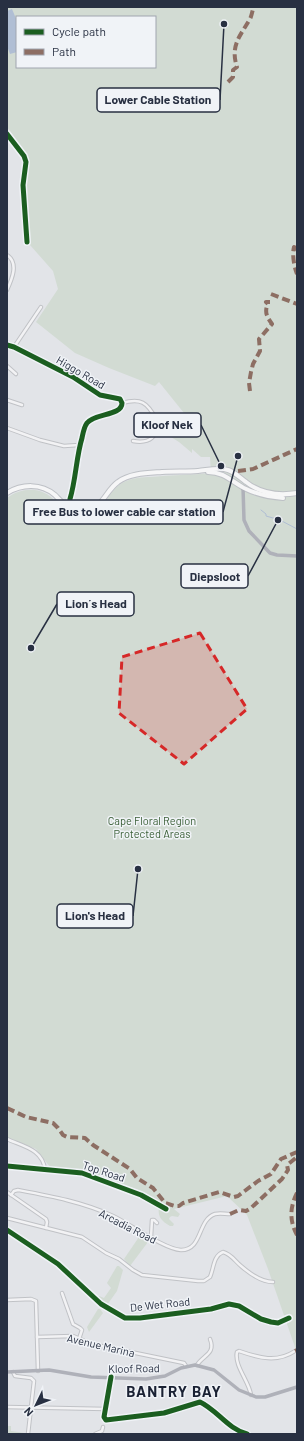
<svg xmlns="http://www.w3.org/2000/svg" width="304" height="1441" viewBox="0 0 304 1441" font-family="Barlow,sans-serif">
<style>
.green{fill:#d2dbd3;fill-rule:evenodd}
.water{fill:#b0bed4}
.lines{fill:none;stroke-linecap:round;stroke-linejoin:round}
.stream{stroke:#b0bed4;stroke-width:1}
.minor-casing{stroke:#c0c2c6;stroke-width:4.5}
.primary-casing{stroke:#bec1c6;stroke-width:6}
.minor{stroke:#f2f2f4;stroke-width:2.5}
.secondary{stroke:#afb1b9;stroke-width:3.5}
.primary{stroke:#f6f6f7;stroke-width:4}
.quiet{stroke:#8d6e63;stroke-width:4;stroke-dasharray:8 4;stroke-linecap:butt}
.cycleway-casing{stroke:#f0f3f7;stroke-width:8}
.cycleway{stroke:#1b5e20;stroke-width:5}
.marked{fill:#d62828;fill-opacity:0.2;stroke:#d62828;stroke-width:3;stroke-dasharray:8 5;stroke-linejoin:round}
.labels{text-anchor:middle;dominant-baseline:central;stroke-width:3;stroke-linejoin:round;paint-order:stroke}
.street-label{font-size:11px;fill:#283042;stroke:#f0f3f7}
.park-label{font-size:11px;fill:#395e35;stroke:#f0f3f7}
.district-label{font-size:15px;font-weight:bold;letter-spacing:1px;fill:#1a2133;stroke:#f0f3f7}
.leader{fill:none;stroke:#283042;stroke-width:1.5}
.callout-dot{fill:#283042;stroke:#f0f3f7;stroke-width:1.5}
.callout{fill:#f0f3f7;stroke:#283042;stroke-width:1.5}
.callout-label{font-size:12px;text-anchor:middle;font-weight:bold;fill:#283042}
</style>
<rect width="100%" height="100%" fill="#e2e4e8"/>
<g class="green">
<path d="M7,7H297V1353L268,1269L247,1215L227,1196L174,1209L180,1214L178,1217L172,1216L170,1217L169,1219L174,1224L173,1226H170C158,1219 158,1215 159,1202L146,1193L85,1170L50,1167L36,1149L7,1137V498C20,488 39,486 52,498C61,505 67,514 80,515C106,517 105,491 124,482C132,478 142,477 151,477C171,475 192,475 211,473L210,457H201L192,449V453L179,442L166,434L188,418L159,382L155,386L109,368L75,353L36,322L58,289L53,271L30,245L25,184L29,165L26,153L7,127ZM17,17H155V67H17Z"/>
<path d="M141,1234L147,1237L148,1242L130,1266L124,1259Z"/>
<path d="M117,1266H119L123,1270L117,1291L107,1305L97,1297L99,1296L104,1298L111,1288L107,1283Z"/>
<path d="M98,1309H100L103,1313L89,1332L87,1327Z"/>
<path d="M7,1426H11V1431L25,1433V1434H7Z"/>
</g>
<path class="water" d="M12,9L17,21V52L10,54L7,46V11Z"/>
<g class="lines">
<path class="stream" d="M261,510L266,514V516L280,520L297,529"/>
<defs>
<g id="minor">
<path d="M7,134L24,156L26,162L23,185L27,242"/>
<path d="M7,255C19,263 12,279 7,290"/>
<path d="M7,345L14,347L73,377L100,395L120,399L122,403C122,416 95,413 87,423C84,427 83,433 82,438C76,458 76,479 70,499"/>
<path d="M14,347L41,307"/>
<path d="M7,366L16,374"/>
<path d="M7,400L22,405"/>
<path d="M122,403C141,398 147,402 156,419C160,437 149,444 133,441"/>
<path d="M7,428L40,440L64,446L79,445"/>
<path d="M7,1139C22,1146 43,1149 45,1170"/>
<path d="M7,1166L82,1173L141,1195L166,1209"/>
<path d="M7,1192L46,1219L47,1222L46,1228"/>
<path d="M11,1195L14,1191L18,1190C50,1196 83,1202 113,1216C130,1224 164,1249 181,1250C203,1250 197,1220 215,1214C220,1213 225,1214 230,1214"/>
<path d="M7,1218L82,1237L106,1253L119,1259L133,1270L142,1275L198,1281H204L210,1277C214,1268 213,1256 223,1252C231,1254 235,1261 241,1266C249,1273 262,1282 273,1282"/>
<path d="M7,1230L58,1264L101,1304L125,1318H140L211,1309L229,1304L239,1306L261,1319L271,1322L278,1323L289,1318"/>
<path d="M151,1237L152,1220H154L157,1223"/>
<path d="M62,1293L73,1324L80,1328L82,1330L79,1339"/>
<path d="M7,1300L31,1299L36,1301L38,1371"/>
<path d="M37,1337L73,1336L92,1344L184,1363L186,1366"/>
<path d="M197,1365C203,1355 216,1354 210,1339"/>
<path d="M13,1372L15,1376L31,1378L34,1381L28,1434"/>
<path d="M111,1377L104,1417L106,1420L164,1413L200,1402C217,1410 228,1429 247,1434"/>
<path d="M251,1395C249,1381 234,1366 237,1352L239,1351C259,1358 277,1363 295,1351"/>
<path d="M7,1407L106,1409"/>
<path d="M95,1434L102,1431L103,1427"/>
</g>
<g id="primary">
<path d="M208,472C224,472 231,481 244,488C256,494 269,497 283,498"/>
<path d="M7,493C22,484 41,483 55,495C63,503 70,512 82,512C102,511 105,491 118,482C130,473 148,473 162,472C174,471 186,472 198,471C208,470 219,467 228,470C235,472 240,478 246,482C261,494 278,496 297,493"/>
</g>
</defs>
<use href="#minor" class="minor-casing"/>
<use href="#primary" class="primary-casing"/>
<use href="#minor" class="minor"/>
<g class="secondary">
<path d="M243,487L244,520L249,531L270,553L277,555L297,556"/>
<path d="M7,1372L49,1370L91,1377L146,1379L165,1376L181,1368L195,1365L214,1370L239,1390L256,1397H265L297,1387"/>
</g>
<use href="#primary" class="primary"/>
<g class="quiet">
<path d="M228,82L233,77V70L237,67C230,46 240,36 250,19C252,15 252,11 254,7"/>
<path d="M297,249L294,247C292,255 294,266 297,274"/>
<path d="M271,294L297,304"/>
<path d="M250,391L249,383L251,372L253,364L260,351L259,339L272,324C267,317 264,312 268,304L266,302H270"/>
<path d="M238,471L253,469L297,449"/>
<path d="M7,1108L26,1117L53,1123L58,1128L63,1135L67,1137L85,1138L93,1145L130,1169L137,1178L153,1188L165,1203L175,1206H179L183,1203L219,1192L234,1197L238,1196L258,1181L271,1174L281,1159L297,1152"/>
<path d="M297,1193C290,1207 289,1220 297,1235"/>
<path d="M230,1214L239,1210L246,1211L251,1208L282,1179L288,1170L287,1165L297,1157"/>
<path d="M295,1351L297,1350"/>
</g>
<defs>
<g id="cycleway">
<path d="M7,134L24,156L26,162L23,185L27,242"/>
<path d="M7,345L14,347L73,377L100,395L120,399L122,403C122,416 95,413 87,423C84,427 83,433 82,438C76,458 76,479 70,499"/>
<path d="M7,1166L82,1173L141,1195L166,1209"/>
<path d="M7,1230L58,1264L101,1304L125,1318H140L211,1309L229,1304L239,1306L261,1319L271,1322L278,1323L289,1318"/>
<path d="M111,1377L104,1417L106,1420L164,1413L200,1402C217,1410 228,1429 247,1434"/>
</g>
</defs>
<use href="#cycleway" class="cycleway-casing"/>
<use href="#cycleway" class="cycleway"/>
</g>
<path class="marked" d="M200,633L247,709L184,764L119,713L122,657Z"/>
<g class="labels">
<g class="street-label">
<text transform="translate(81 372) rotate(30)">Higgo Road</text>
<text transform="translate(104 1171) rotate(18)">Top Road</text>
<text transform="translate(128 1226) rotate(27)">Arcadia Road</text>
<text transform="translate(160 1304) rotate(-6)">De Wet Road</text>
<text transform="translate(101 1345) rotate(13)">Avenue Marina</text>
<text transform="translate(134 1368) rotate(-1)">Kloof Road</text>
</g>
<g class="park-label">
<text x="152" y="820">Cape Floral Region<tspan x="152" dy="13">Protected Areas</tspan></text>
</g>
<g class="district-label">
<text x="174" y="1391">BANTRY BAY</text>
</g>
</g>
<path class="leader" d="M224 24L220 100M221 466L201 425M238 456L223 512M278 520L248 576M31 648L57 604M138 869L133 916"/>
<g class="callout-dot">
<circle cx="224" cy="24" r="4"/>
<circle cx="221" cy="466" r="4"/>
<circle cx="238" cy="456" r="4"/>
<circle cx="278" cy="520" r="4"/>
<circle cx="31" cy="648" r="4"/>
<circle cx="138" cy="869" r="4"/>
</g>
<g class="callout">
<rect x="97" y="88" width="123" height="24" rx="4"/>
<rect x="134" y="413" width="67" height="24" rx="4"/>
<rect x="24" y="500" width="199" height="24" rx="4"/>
<rect x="181" y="564" width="67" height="24" rx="4"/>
<rect x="57" y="592" width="77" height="24" rx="4"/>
<rect x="57" y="904" width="76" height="24" rx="4"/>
</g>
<g class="callout-label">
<text x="158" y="104">Lower Cable Station</text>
<text x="167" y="429">Kloof Nek</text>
<text x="124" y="516">Free Bus to lower cable car station</text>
<text x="215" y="581">Diepsloot</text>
<text x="96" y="608">Lion´s Head</text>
<text x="95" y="920">Lion's Head</text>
</g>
<rect width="304" height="1441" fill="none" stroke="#283042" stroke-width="16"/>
<rect x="16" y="16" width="140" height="52" fill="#f0f3f7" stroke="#a0a5af"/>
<rect x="24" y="29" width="20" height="6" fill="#1b5e20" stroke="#a0a5af"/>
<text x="52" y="36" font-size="12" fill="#283042">Cycle path</text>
<rect x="24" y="49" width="20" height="6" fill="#8d6e63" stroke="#a0a5af"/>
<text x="52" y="56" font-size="12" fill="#283042">Path</text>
<g transform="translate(36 1405) rotate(227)" stroke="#f0f3f7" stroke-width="3" paint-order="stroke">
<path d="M0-3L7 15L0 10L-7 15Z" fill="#283042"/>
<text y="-6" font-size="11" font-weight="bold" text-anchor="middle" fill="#283042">N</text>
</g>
</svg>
